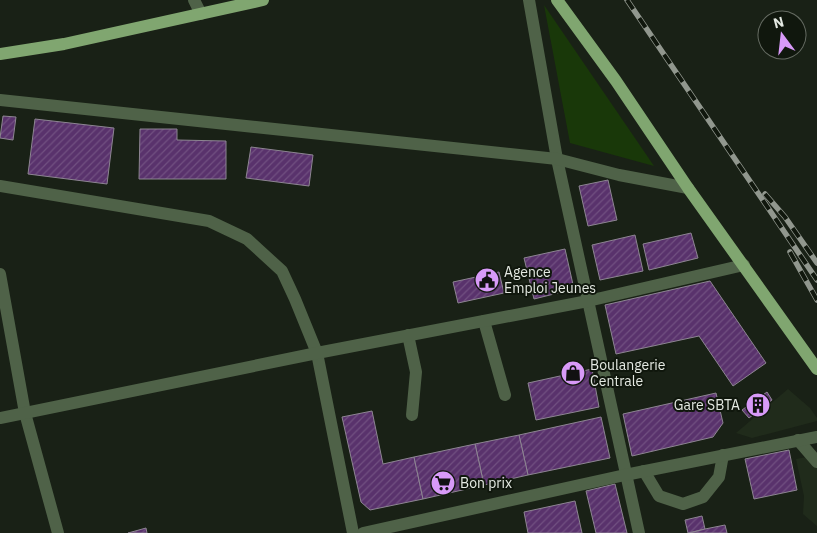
<svg xmlns="http://www.w3.org/2000/svg" width="817" height="533" viewBox="0 0 817 533" font-family="'IBM Plex Sans',sans-serif">
<style>
.built{fill:#202b1b}
.garden{fill:#193809}
.building{fill:url(#building-hatch);stroke:#8d8592}
.lines{fill:none;stroke-linecap:round;stroke-linejoin:round}
.minor{stroke:#4f6248;stroke-width:12}
.major{stroke:#80a670;stroke-width:12}
.rail-casing{stroke:#91978e;stroke-width:5.5}
.rail{stroke:#10170d;stroke-width:4;stroke-dasharray:11;stroke-linecap:butt}
.labels{text-anchor:middle;dominant-baseline:central;stroke-width:4;stroke-linejoin:round;paint-order:stroke}
.poi-label{font-size:14px;fill:#e4e9e2;stroke:#10170d;text-anchor:start}
</style>
<defs>
<pattern id="building-hatch" width="6" height="6" patternUnits="userSpaceOnUse" patternTransform="scale(1.25)"><rect width="6" height="6" fill="#59326c"/><path d="M-1 1l2-2M0 6l6-6M5 7l2-2" fill="none" stroke="#715081"/></pattern>
</defs>
<rect width="100%" height="100%" fill="#192116"/>
<g class="built">
<path d="M788,389L810,408L817,418V421L752,438L736,433Z"/>
<path d="M817,455V526L803,514L804,496L796,459Z"/>
</g>
<path class="garden" d="M544,5L654,166L570,143Z"/>
<g class="building">
<path d="M3,116L16,117L13,140L0,138Z"/>
<path d="M35,119L114,128L107,184L28,174Z"/>
<path d="M140,129H177V140L226,141V179H139Z"/>
<path d="M251,147L313,155L309,186L246,178Z"/>
<path d="M608,180L617,220L588,226L579,186Z"/>
<path d="M691,233L698,258L649,270L643,244Z"/>
<path d="M635,235L643,271L600,280L592,245Z"/>
<path d="M565,249L574,289L534,299L524,258Z"/>
<path d="M499,272L504,293L458,303L453,282Z"/>
<path d="M710,281L766,363L733,386L699,336L616,354L605,305Z"/>
<path d="M592,369L599,407L536,420L528,383Z"/>
<path d="M767,392L772,400L749,418L742,410Z"/>
<path d="M716,393L723,423L713,437L632,456L623,414Z"/>
<path d="M372,411L383,464L414,457L423,499L370,510L361,502L342,417Z"/>
<path d="M601,417L610,458L528,475L519,435Z"/>
<path d="M519,435L528,475L484,485L475,444Z"/>
<path d="M475,444L484,485L423,499L414,457Z"/>
<path d="M789,450L797,490L754,499L745,459Z"/>
<path d="M615,484L627,533H596L586,491Z"/>
<path d="M575,501L582,533H528L524,512Z"/>
<path d="M702,516L705,529L688,533L685,520Z"/>
<path d="M725,525L727,533H690L705,529Z"/>
<path d="M146,528L147,533H128Z"/>
</g>
<g class="lines">
<g class="minor">
<path d="M194,0L201,14"/>
<path d="M529,0L557,159L639,533"/>
<path d="M0,100L557,159L619,175L688,188"/>
<path d="M0,186L209,221L247,239L282,271L295,299L317,353L353,533"/>
<path d="M0,274L25,413L58,533"/>
<path d="M484,321L505,395"/>
<path d="M408,335L416,372L412,415"/>
<path d="M0,418L317,353L588,301L744,265"/>
<path d="M798,440L817,462"/>
<path d="M644,471L659,496L683,504L703,497L719,477L723,455"/>
<path d="M363,533L625,475L817,437"/>
</g>
<g class="major">
<path d="M557,0L616,81L688,188L817,369"/>
<path d="M0,54L64,44L263,0"/>
</g>
<defs>
<g id="rail">
<path d="M627,0L817,280"/>
<path d="M765,194L785,217L817,263"/>
<path d="M790,252L817,300"/>
</g>
</defs>
<use href="#rail" class="rail-casing"/>
<use href="#rail" class="rail"/>
</g>
<defs>
<symbol id="civic-disc" viewBox="-11 -11 22 22"><circle r="9.5" fill="#d89af8" stroke="#10170d"/><path d="M-.6-6.5H3V-4.5H.6V-3L4-1V1h2V6H-6V1h2V-1L-.6-3ZM-1.2 2.5V6h2.4V2.5Z" fill="#111"/></symbol>
<symbol id="shop-disc" viewBox="-11 -11 22 22"><circle r="9.5" fill="#d89af8" stroke="#10170d"/><path d="M-5-2.5h2.3a2.7 3.5 0 0 1 5.4 0H5L5.5 6h-11ZM-1.5-2.5h3a1.5 2.3 0 0 0-3 0Z" fill="#111"/></symbol>
<symbol id="building-disc" viewBox="-11 -11 22 22"><circle r="9.5" fill="#d89af8" stroke="#10170d"/><path d="M-4-6H4V6H1V3H-1V6H-4ZM-2.5-4.3h1.7v1.8h-1.7ZM.8-4.3h1.7v1.8H.8ZM-2.5-1h1.7V.8h-1.7ZM.8-1h1.7V.8H.8Z" fill="#111"/></symbol>
<symbol id="supermarket-disc" viewBox="-11 -11 22 22"><circle r="9.5" fill="#d89af8" stroke="#10170d"/><path d="M-6-5.5h2.5l.6 2H6L4.5 2H-2.5L-4.4-4H-6ZM-1.5 3.2a1.3 1.3 0 1 0 .1 0ZM3 3.2a1.3 1.3 0 1 0 .1 0Z" fill="#111"/></symbol>
</defs>
<g fill-rule="evenodd">
<use href="#civic-disc" x="473" y="266" width="28" height="28"/>
<use href="#shop-disc" x="559" y="359" width="28" height="28"/>
<use href="#building-disc" x="744" y="391" width="28" height="28"/>
<use href="#supermarket-disc" x="429" y="469" width="28" height="28"/>
</g>
<g class="labels">
<g class="poi-label">
<text x="504" y="272">Agence<tspan x="504" dy="16">Emploi Jeunes</tspan></text>
<text x="590" y="365">Boulangerie<tspan x="590" dy="16">Centrale</tspan></text>
<text x="740" y="405" text-anchor="end">Gare SBTA</text>
<text x="460" y="483">Bon prix</text>
</g>
</g>
<g transform="translate(782 35) rotate(345)"><circle r="24" fill="#10170d" stroke="#656b62"/>
<path d="M0-4L9 19L0 12L-9 19Z" fill="#d89af8"/>
<text y="-8" font-size="14" font-weight="bold" text-anchor="middle" fill="#e4e9e2">N</text>
</g>
</svg>
